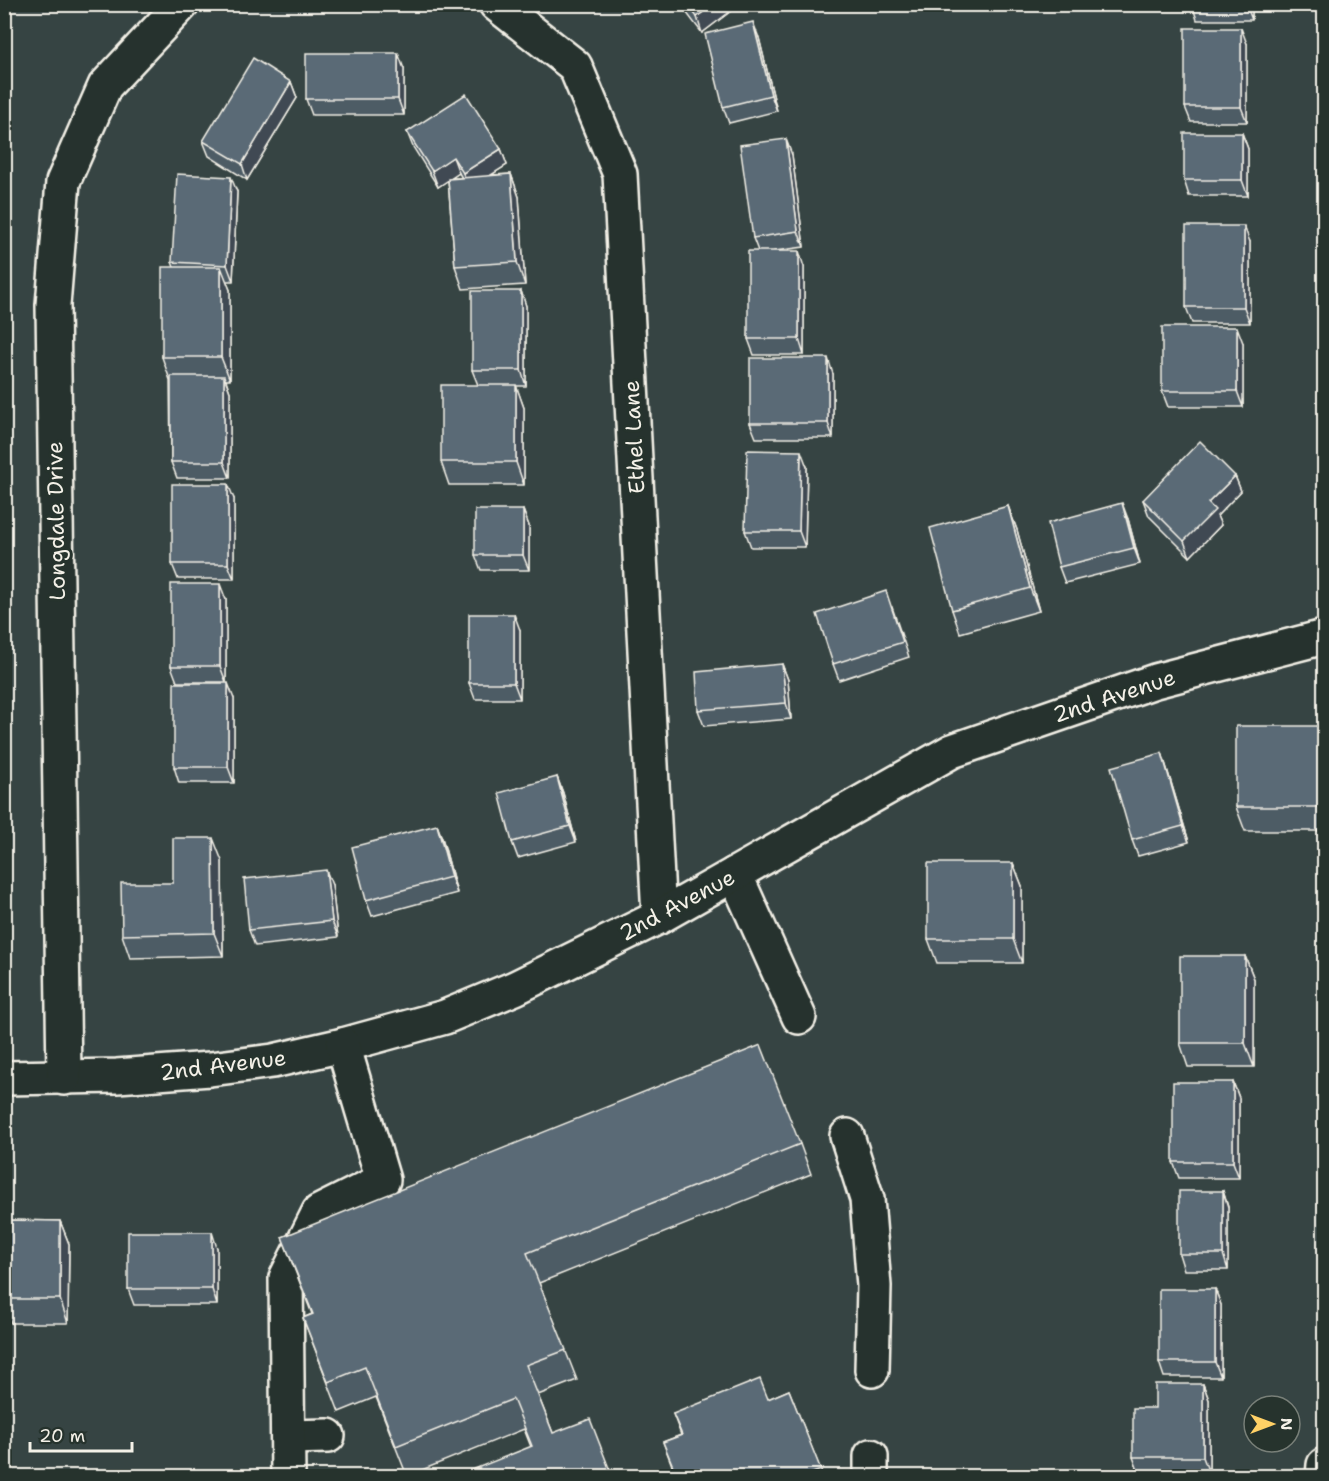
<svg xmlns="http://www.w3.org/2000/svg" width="1329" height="1481" viewBox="0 0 1329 1481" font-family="'Shantell Sans',sans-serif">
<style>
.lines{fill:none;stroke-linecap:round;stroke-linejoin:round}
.minor-casing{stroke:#f4f1e8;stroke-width:38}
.minor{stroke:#26332d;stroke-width:33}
.wall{fill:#4d5b65;stroke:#f4f1e8;stroke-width:1.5;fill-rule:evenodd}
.shaded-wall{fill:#3f4a53;stroke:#f4f1e8;stroke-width:1.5}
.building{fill:#5a6a76;stroke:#f4f1e8;stroke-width:1.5}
.labels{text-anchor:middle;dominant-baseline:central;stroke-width:6;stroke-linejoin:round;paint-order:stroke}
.street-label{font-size:22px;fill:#f4f1e8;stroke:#26332d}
</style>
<rect width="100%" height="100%" fill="#364443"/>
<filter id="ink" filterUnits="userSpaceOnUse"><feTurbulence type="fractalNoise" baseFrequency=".0167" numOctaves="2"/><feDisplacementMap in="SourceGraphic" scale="12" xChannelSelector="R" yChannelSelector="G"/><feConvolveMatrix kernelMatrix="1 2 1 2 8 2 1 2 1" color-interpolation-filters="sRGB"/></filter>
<g filter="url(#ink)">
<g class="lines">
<defs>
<g id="minor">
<path d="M496,4L575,66L620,174L659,917"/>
<path d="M735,874L799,1017"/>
<path d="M4,1078L117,1076L210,1069L273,1061L343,1045L445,1017L515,988L659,917L952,751L1155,681L1324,637"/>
<path d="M64,1078L53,305L63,182L105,86L182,4"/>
<path d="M847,1136L867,1199L874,1286L872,1370"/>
<path d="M288,1437L328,1436"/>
<path d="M288,1476L286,1278L319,1212L383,1180L343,1045"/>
<path d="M871,1476V1456"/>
<path d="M1323,1476L1324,1465"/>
</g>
</defs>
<use href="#minor" class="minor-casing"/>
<use href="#minor" class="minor"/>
</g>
<g class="wall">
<path d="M680,4H740L702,33Z"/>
<path d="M1192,4H1252V20H1197Z"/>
<path d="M759,38L777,111L729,123L723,107Z"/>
<path d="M1247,44V122H1191L1185,107Z"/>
<path d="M404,69V115H312L306,99Z"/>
<path d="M291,82L297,98L247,180L209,156L203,141Z"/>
<path d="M407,132L501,149L507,165L490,175L511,174L519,197L525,285L463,289L455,266L448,180L438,187L413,147ZM459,173L462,178H451Z"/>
<path d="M1242,133L1248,149V196H1189L1184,180Z"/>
<path d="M792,155L804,247L775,251L804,267V355H754L748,339L758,251L753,238Z"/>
<path d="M237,192L233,281H226L230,290V380H226L230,392V478H177L171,462L170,380L162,357L174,267L172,262Z"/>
<path d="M1250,242V323H1192L1186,307Z"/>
<path d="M521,291L526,306V386H516L524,408V485H449L441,462L478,385L472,370Z"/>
<path d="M1243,343V407H1168L1162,391Z"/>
<path d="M833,374V438H756L750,423Z"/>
<path d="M807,467L805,547H751L745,531Z"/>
<path d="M1235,476L1241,491L1217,516L1221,525L1190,557L1149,516L1143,500Z"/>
<path d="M234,499V579H178L172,564Z"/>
<path d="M1008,506L1017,530L1039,611L960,633L952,610Z"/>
<path d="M523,510L529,526V570H481L475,555Z"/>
<path d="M1128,519L1140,564L1065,583L1059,567Z"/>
<path d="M226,600V682H177L171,666Z"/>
<path d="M892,607L909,657L839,680L833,664Z"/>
<path d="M520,630V699H475L469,683Z"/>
<path d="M782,664L788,680L791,719L704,726L698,710Z"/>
<path d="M234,699V783H179L174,767Z"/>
<path d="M1324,726V831H1245L1236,807Z"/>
<path d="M1162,753L1167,769L1189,842L1138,856L1132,840Z"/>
<path d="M557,777L563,793L576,842L518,858L512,842Z"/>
<path d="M437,825L443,841L457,893L372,916L366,900Z"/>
<path d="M222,861L223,956L130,958L122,935L173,883Z"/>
<path d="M1013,863L1022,886V963H937L928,939Z"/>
<path d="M332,885L338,937L255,946L249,930Z"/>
<path d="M1245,956L1254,979V1067H1188L1180,1043Z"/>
<path d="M1233,1082L1239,1098V1178H1179L1173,1162Z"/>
<path d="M800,1144L811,1174L539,1283L577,1380L538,1395L553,1433L531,1447L524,1429L407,1476L376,1397L339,1412L303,1318L312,1314L282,1237Z"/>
<path d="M1223,1191L1228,1207V1270H1184L1179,1254Z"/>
<path d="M4,1220L60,1221L69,1244L68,1323H11L4,1306Z"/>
<path d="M217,1248V1305H134L128,1289Z"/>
<path d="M1215,1289L1221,1305V1377H1164L1159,1362Z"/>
<path d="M1203,1384L1209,1400V1473H1139L1133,1457L1155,1408Z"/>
<path d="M789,1390L823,1476H676L663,1442L681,1435L673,1414L768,1399Z"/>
</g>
<g class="shaded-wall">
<path d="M713,4H740L702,33L697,17Z"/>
<path d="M1246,4H1252V20Z"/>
<path d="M753,22L759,38L777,111L771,95Z"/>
<path d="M1241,28L1247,44V122L1241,107Z"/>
<path d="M398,53L404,69V115L398,99Z"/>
<path d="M291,82L297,98L247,180L242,164Z"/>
<path d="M1242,133L1248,149V196L1242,180Z"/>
<path d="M786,139L792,155L804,247L798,231Z"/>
<path d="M501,149L507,165L469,189L463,173Z"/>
<path d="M453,157L459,173L438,187L432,171Z"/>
<path d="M511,174L519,197L525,285L517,262Z"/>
<path d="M231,177L237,192L233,281L227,265Z"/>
<path d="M1244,226L1250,242V323L1244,307Z"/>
<path d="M799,251L804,267V355L799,339Z"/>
<path d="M221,267L230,290V380L221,357Z"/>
<path d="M521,291L526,306V386L521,370Z"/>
<path d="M1237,327L1243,343V407L1237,391Z"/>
<path d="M828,358L833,374V438L828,423Z"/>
<path d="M224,376L230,392V478L224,462Z"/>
<path d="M516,385L524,408V485L516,462Z"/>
<path d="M801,451L807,467L805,547L799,531Z"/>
<path d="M1235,476L1241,491L1217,516L1221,525L1190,557L1184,541L1208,503Z"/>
<path d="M228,484L234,499V579L228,564Z"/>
<path d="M1122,503L1128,519L1140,564L1134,548Z"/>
<path d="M1008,506L1017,530L1039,611L1030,588Z"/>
<path d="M523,510L529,526V570L523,555Z"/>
<path d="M220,584L226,600V682L220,666Z"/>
<path d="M514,614L520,630V699L514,683Z"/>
<path d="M782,664L788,680L791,719L786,703Z"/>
<path d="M228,683L234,699V783L228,767Z"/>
<path d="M1162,753L1167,769L1189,842L1183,826Z"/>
<path d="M557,777L563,793L576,842L570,826Z"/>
<path d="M437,825L443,841L457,893L451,877Z"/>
<path d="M213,838L222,861L223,956L214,933Z"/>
<path d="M1013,863L1022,886V963L1013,939Z"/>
<path d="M326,870L332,885L338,937L332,921Z"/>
<path d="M4,913L5,914V960L4,958Z"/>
<path d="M1245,956L1254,979V1067L1245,1043Z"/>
<path d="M1233,1082L1239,1098V1178L1233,1162Z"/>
<path d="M1223,1191L1228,1207V1270L1223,1254Z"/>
<path d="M60,1221L69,1244L68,1323L60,1299Z"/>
<path d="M212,1232L217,1248V1305L212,1289Z"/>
<path d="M1215,1289L1221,1305V1377L1215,1362Z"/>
<path d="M1203,1384L1209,1400V1473L1203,1457Z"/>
</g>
<g class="building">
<path d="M687,4H713L697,17Z"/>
<path d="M753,22L771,95L723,107L705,34Z"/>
<rect x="1185" y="28" width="56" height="79"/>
<rect x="306" y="53" width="92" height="46"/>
<path d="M253,58L291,82L242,164L203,141Z"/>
<path d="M466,94L501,149L463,173L453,157L432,171L407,132Z"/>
<rect x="1184" y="133" width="58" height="47"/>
<path d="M786,139L798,231L753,238L740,145Z"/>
<path d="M177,174L231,177L227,265L172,262Z"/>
<path d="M511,174L517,262L455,266L448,179Z"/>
<rect x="1186" y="226" width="58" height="81"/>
<rect x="748" y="251" width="51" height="88"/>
<rect x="162" y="267" width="59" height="90"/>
<rect x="472" y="291" width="49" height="79"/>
<rect x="1162" y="327" width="75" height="64"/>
<rect x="750" y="358" width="78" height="65"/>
<rect x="171" y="376" width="53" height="86"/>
<rect x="441" y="385" width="75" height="77"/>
<path d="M1200,441L1235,476L1208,503L1215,510L1184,541L1143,500Z"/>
<path d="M747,450L801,451L799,531H745Z"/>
<rect x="172" y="484" width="56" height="80"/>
<path d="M1122,503L1134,548L1059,567L1048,523Z"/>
<path d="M1008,506L1030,588L952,610L930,528Z"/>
<rect x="475" y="510" width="48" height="45"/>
<rect x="171" y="584" width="49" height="82"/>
<path d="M886,591L903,642L833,664L817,614Z"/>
<rect x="469" y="614" width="45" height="69"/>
<path d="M782,664L786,703L698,710L696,672Z"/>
<rect x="174" y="683" width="54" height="84"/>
<rect x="1236" y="726" width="88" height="81"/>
<path d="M1162,753L1183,826L1132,840L1111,767Z"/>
<path d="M557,777L570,826L512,842L499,793Z"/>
<path d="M437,825L451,877L366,900L352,847Z"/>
<path d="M173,838H213L214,933L122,935L121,883H173Z"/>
<rect x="928" y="863" width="85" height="76"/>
<path d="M326,870L332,921L249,930L244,879Z"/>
<rect x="1180" y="956" width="65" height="87"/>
<path d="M761,1045L800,1144L527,1253L566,1350L526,1365L553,1433L590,1419L612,1476H457L532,1446L513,1399L396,1446L365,1367L328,1382L303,1318L313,1314L282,1237Z"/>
<rect x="1173" y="1082" width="60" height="80"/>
<rect x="1179" y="1191" width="44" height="63"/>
<path d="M4,1220L60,1221V1299H4Z"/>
<rect x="128" y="1232" width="84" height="57"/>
<rect x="1159" y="1289" width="56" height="73"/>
<path d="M760,1379L768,1399L789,1390L821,1470L804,1476H677L663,1442L682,1435L673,1414Z"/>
<path d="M1155,1384H1203V1457H1133V1408H1155Z"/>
</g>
</g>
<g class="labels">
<g class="street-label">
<text transform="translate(634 437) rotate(-93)">Ethel Lane</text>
<text transform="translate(56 521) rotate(-91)">Longdale Drive</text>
<text transform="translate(1114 696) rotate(-18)">2nd Avenue</text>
<text transform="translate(677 905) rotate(-28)">2nd Avenue</text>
<text transform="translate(223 1065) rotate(-7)">2nd Avenue</text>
</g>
</g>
<rect width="1329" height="1481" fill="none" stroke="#26332d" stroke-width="24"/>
<rect x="12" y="12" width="1305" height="1457" fill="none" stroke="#f4f1e8" stroke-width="2" filter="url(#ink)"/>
<g transform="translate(1272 1424) rotate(90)"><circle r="28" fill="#26332d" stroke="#787f78" stroke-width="1.5"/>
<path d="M0-4.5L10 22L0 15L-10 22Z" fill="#ffd166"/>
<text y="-9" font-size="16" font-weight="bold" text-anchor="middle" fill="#f4f1e8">N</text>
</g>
<path d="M30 1442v9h102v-9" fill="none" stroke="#f4f1e8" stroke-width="3"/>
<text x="39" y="1442" font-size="18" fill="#f4f1e8" stroke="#26332d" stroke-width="4.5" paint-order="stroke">20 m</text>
</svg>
